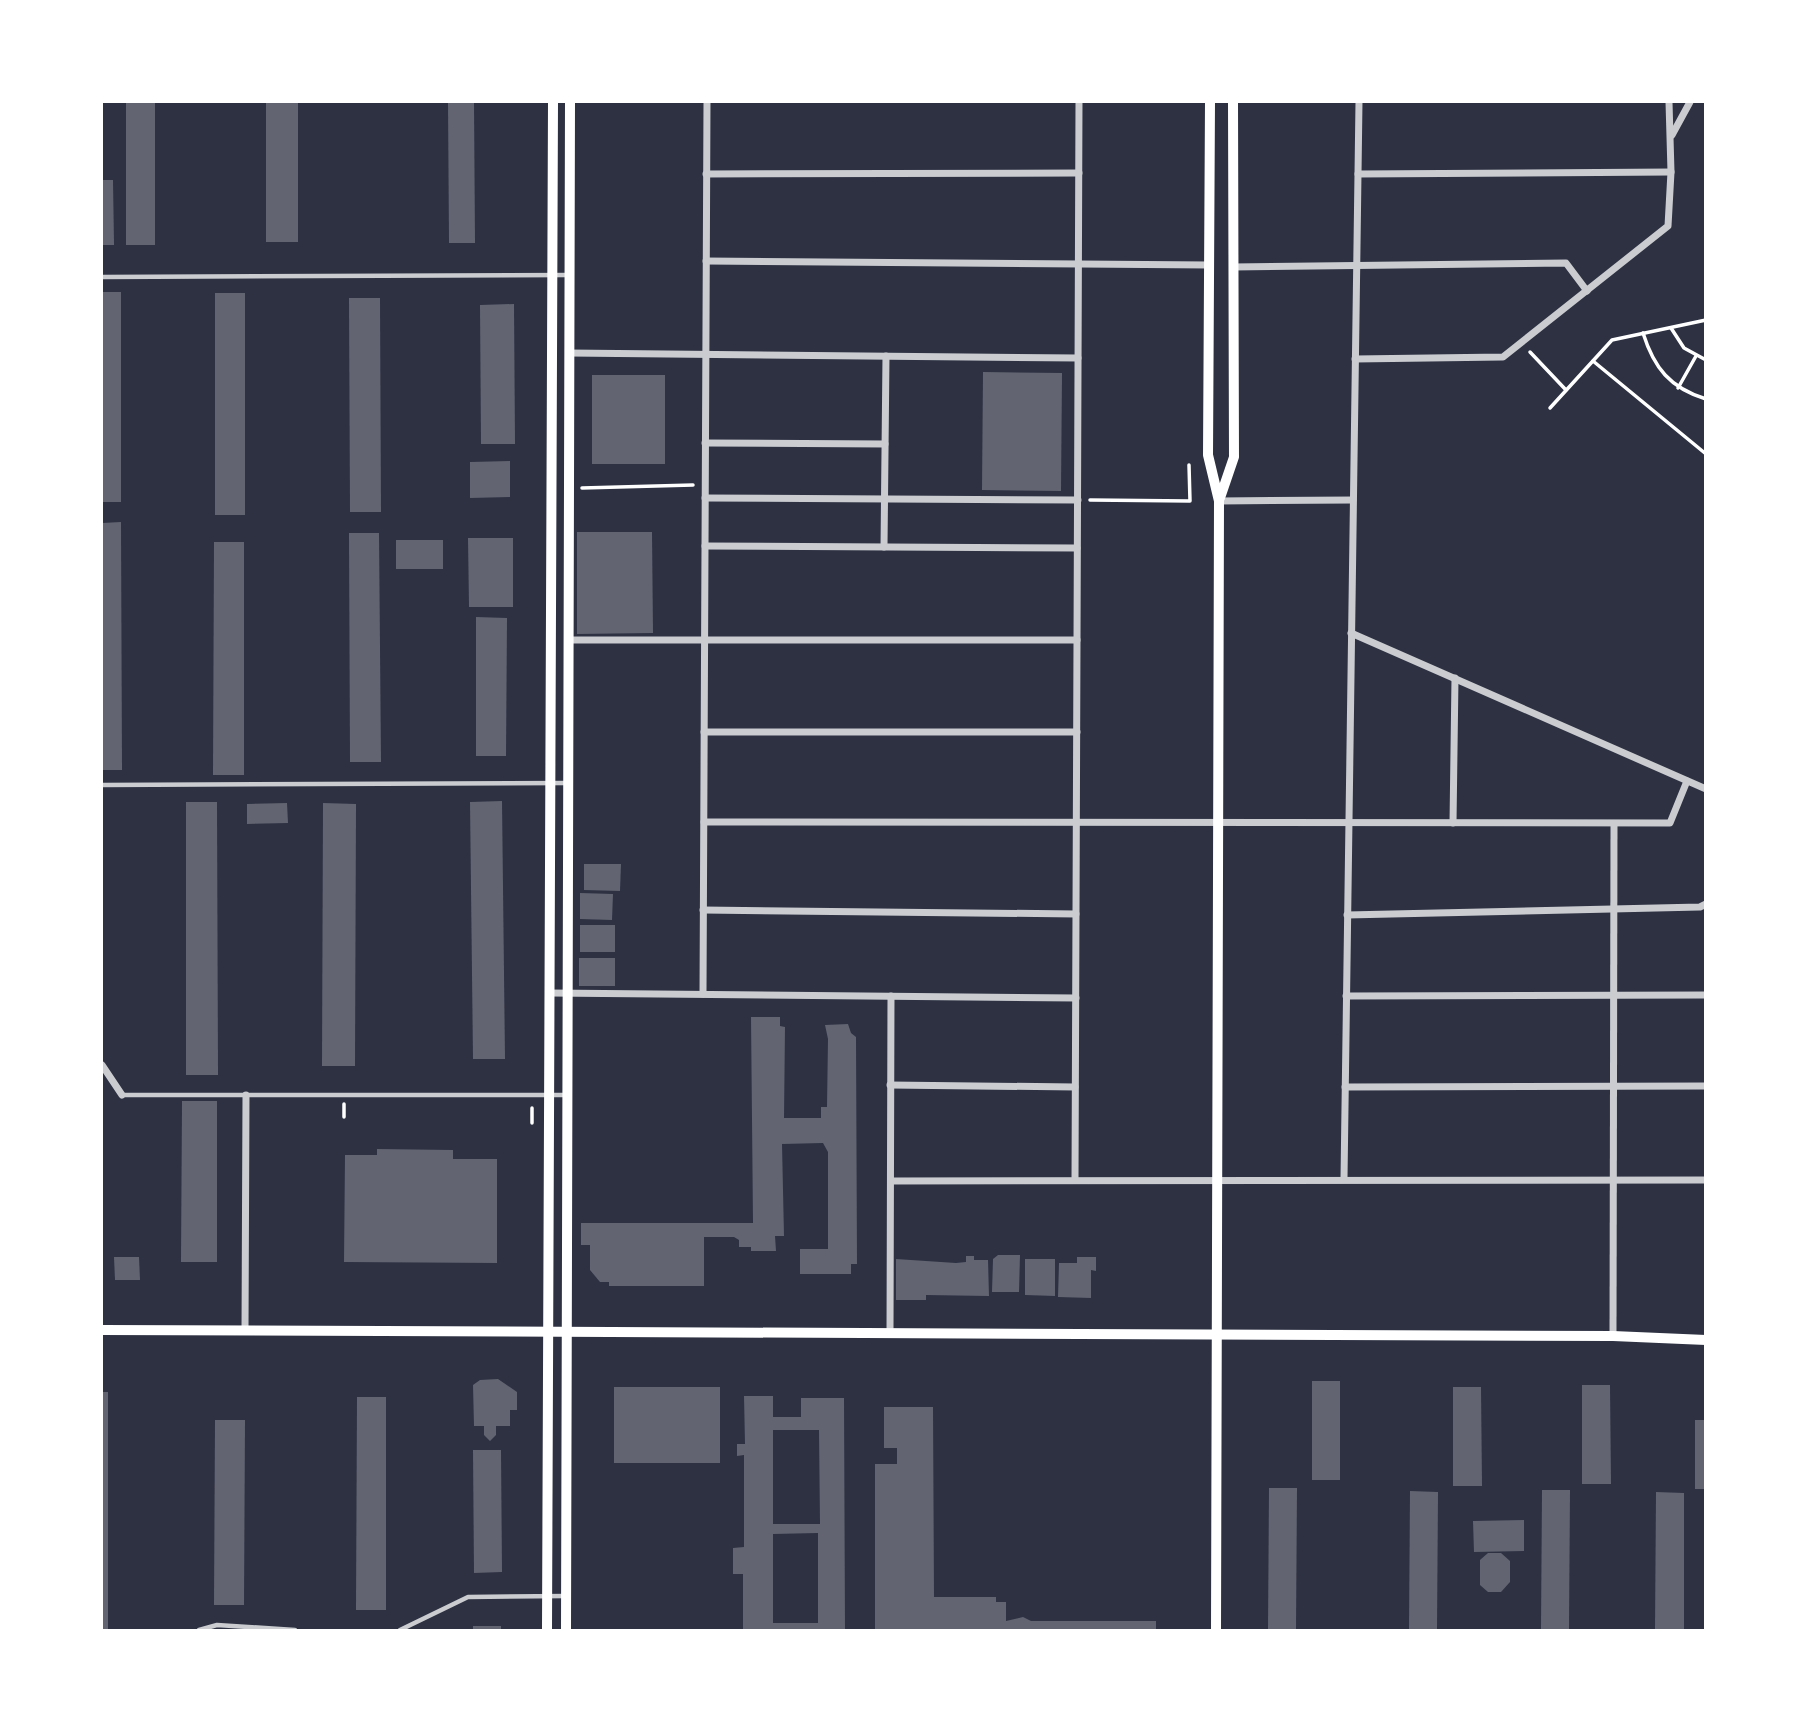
<svg xmlns="http://www.w3.org/2000/svg" width="1807" height="1732" viewBox="0 0 1807 1732" font-family="Karla,sans-serif">
<style>
.building{fill:#626471;fill-rule:evenodd}
.lines{fill:none;stroke-linecap:round;stroke-linejoin:round}
.path{stroke:#fff;stroke-width:3.5}
.service{stroke:#caccd0;stroke-width:4.5}
.minor{stroke:#caccd0;stroke-width:7}
.secondary{stroke:#fff;stroke-width:10}
</style>
<rect width="100%" height="100%" fill="#2d3142"/>
<g class="building">
<rect x="126" y="102" width="29" height="143"/>
<rect x="266" y="102" width="32" height="140"/>
<path d="M448,102H474L475,243H449Z"/>
<path d="M102,180H113L114,245H102Z"/>
<rect x="102" y="292" width="19" height="210"/>
<rect x="215" y="293" width="30" height="222"/>
<path d="M349,298H380L381,512H350Z"/>
<path d="M514,304L515,444H481L480,305Z"/>
<path d="M983,372L1062,373L1061,491L982,490Z"/>
<rect x="592" y="375" width="73" height="89"/>
<path d="M510,461V497L470,498V462Z"/>
<path d="M121,522L122,770H102V523Z"/>
<path d="M577,532H652L653,633L577,634Z"/>
<path d="M349,533H379L381,762H350Z"/>
<path d="M468,538H513V607H469Z"/>
<rect x="396" y="540" width="47" height="29"/>
<path d="M214,542H244V775H213Z"/>
<path d="M476,617L507,618L506,756H476Z"/>
<path d="M502,801L505,1059H473L470,802Z"/>
<path d="M186,802H217L218,1075H186Z"/>
<path d="M287,803L288,823L247,824V804Z"/>
<path d="M323,803L356,804L355,1066H322Z"/>
<path d="M584,864H621L620,891L584,890Z"/>
<path d="M580,893L613,894L612,920L580,919Z"/>
<rect x="580" y="925" width="35" height="27"/>
<rect x="579" y="958" width="36" height="28"/>
<path d="M751,1017H780V1026L785,1027L784,1118H821V1107H827L828,1039L825,1025L848,1024L851,1033L856,1037L857,1264H851V1274H800V1249H828V1152L823,1143L782,1144L784,1236H775L776,1251H751V1247H739V1240L734,1237H704V1286H609V1282H600L590,1270V1245H581V1223H753Z"/>
<path d="M182,1101H217V1262H181Z"/>
<path d="M377,1149L453,1150V1159H497V1263L344,1262L345,1155H377Z"/>
<path d="M998,1255H1020L1019,1292H992L993,1259Z"/>
<path d="M966,1256H974V1260H988L989,1296L926,1295V1300H896V1259L956,1263L966,1262Z"/>
<path d="M114,1257H139L140,1280H115Z"/>
<path d="M1077,1257H1096V1271L1091,1270V1298L1058,1297L1059,1263H1077Z"/>
<path d="M1025,1259H1055V1296L1025,1295Z"/>
<path d="M498,1379L517,1392V1410H510V1426H496V1435L490,1441L484,1435V1426H474L473,1385L480,1380Z"/>
<rect x="1312" y="1381" width="28" height="99"/>
<path d="M1582,1385H1610L1611,1484H1582Z"/>
<rect x="614" y="1387" width="106" height="76"/>
<path d="M1453,1387H1481L1482,1486H1453Z"/>
<rect x="102" y="1392" width="6" height="238"/>
<path d="M744,1396H773V1417H801V1398H844L845,1630H743V1574H733V1548L744,1547V1455L737,1456V1444H745ZM773,1430H819L820,1524H773ZM818,1533V1623H773V1534Z"/>
<path d="M357,1397H386V1610H356Z"/>
<path d="M884,1407H933L934,1597H996V1602H1006V1621L1023,1617L1031,1621H1156V1630L875,1629V1464H897V1448H884Z"/>
<path d="M215,1420H245L244,1605H214Z"/>
<rect x="1695" y="1420" width="11" height="69"/>
<path d="M473,1450H501L502,1572L474,1573Z"/>
<path d="M1269,1488H1297L1296,1630H1268Z"/>
<path d="M1542,1490H1570L1569,1630H1541Z"/>
<path d="M1410,1491L1438,1492L1437,1630H1409Z"/>
<path d="M1656,1492L1684,1493V1630H1655Z"/>
<path d="M1524,1520V1551L1474,1552L1473,1521Z"/>
<path d="M1488,1553H1501L1510,1561V1582L1501,1592H1488L1480,1585V1560Z"/>
<rect x="473" y="1626" width="28" height="4"/>
</g>
<g class="lines">
<g class="path">
<path d="M1671,328L1684,348L1706,360"/>
<path d="M1643,333C1654,368 1670,388 1706,399"/>
<path d="M1530,352L1566,390"/>
<path d="M1593,361L1706,454"/>
<path d="M1678,388L1696,356"/>
<path d="M1550,408L1612,340L1706,320"/>
<path d="M582,488L693,485"/>
<path d="M1090,500L1190,501L1189,465"/>
<path d="M344,1104V1117"/>
<path d="M532,1108V1123"/>
</g>
<g class="service">
<path d="M102,277L570,275"/>
<path d="M102,785L568,783"/>
<path d="M123,1095H565"/>
<path d="M199,1630L217,1625L295,1630"/>
<path d="M400,1630L468,1597L566,1596"/>
</g>
<g class="minor">
<path d="M1672,135L1690,102"/>
<path d="M706,174L1079,173"/>
<path d="M1358,174L1671,172"/>
<path d="M706,261L1209,265"/>
<path d="M1233,267L1566,263L1587,291"/>
<path d="M569,353L1078,358"/>
<path d="M1355,359L1503,357L1668,226L1671,172L1669,102"/>
<path d="M705,443L885,444"/>
<path d="M705,498L1078,500"/>
<path d="M1219,501L1353,500"/>
<path d="M705,546L1077,548"/>
<path d="M884,547L886,356"/>
<path d="M1351,633L1706,789"/>
<path d="M569,640H1077"/>
<path d="M704,732H1077"/>
<path d="M704,822L1670,823L1687,781"/>
<path d="M1453,823L1455,678"/>
<path d="M703,910L1076,914"/>
<path d="M1347,915L1700,907L1706,904"/>
<path d="M550,993L1076,998"/>
<path d="M703,994L707,102"/>
<path d="M1346,996L1706,995"/>
<path d="M102,1065L122,1095"/>
<path d="M890,1085L1075,1087"/>
<path d="M1345,1087L1706,1086"/>
<path d="M1344,1179L1359,102"/>
<path d="M1075,1180L1079,102"/>
<path d="M891,1181L1706,1180"/>
<path d="M245,1331L246,1095"/>
<path d="M890,1332L891,996"/>
<path d="M1613,1336L1614,824"/>
</g>
<g class="secondary">
<path d="M1210,102L1208,455L1219,501L1216,1630"/>
<path d="M1220,498L1234,457L1233,102"/>
<path d="M102,1330L1613,1336L1706,1340"/>
<path d="M547,1630L553,102"/>
<path d="M566,1630L570,102"/>
</g>
</g>
<rect width="1807" height="1732" fill="none" stroke="#ffffff" stroke-width="206"/>
</svg>
